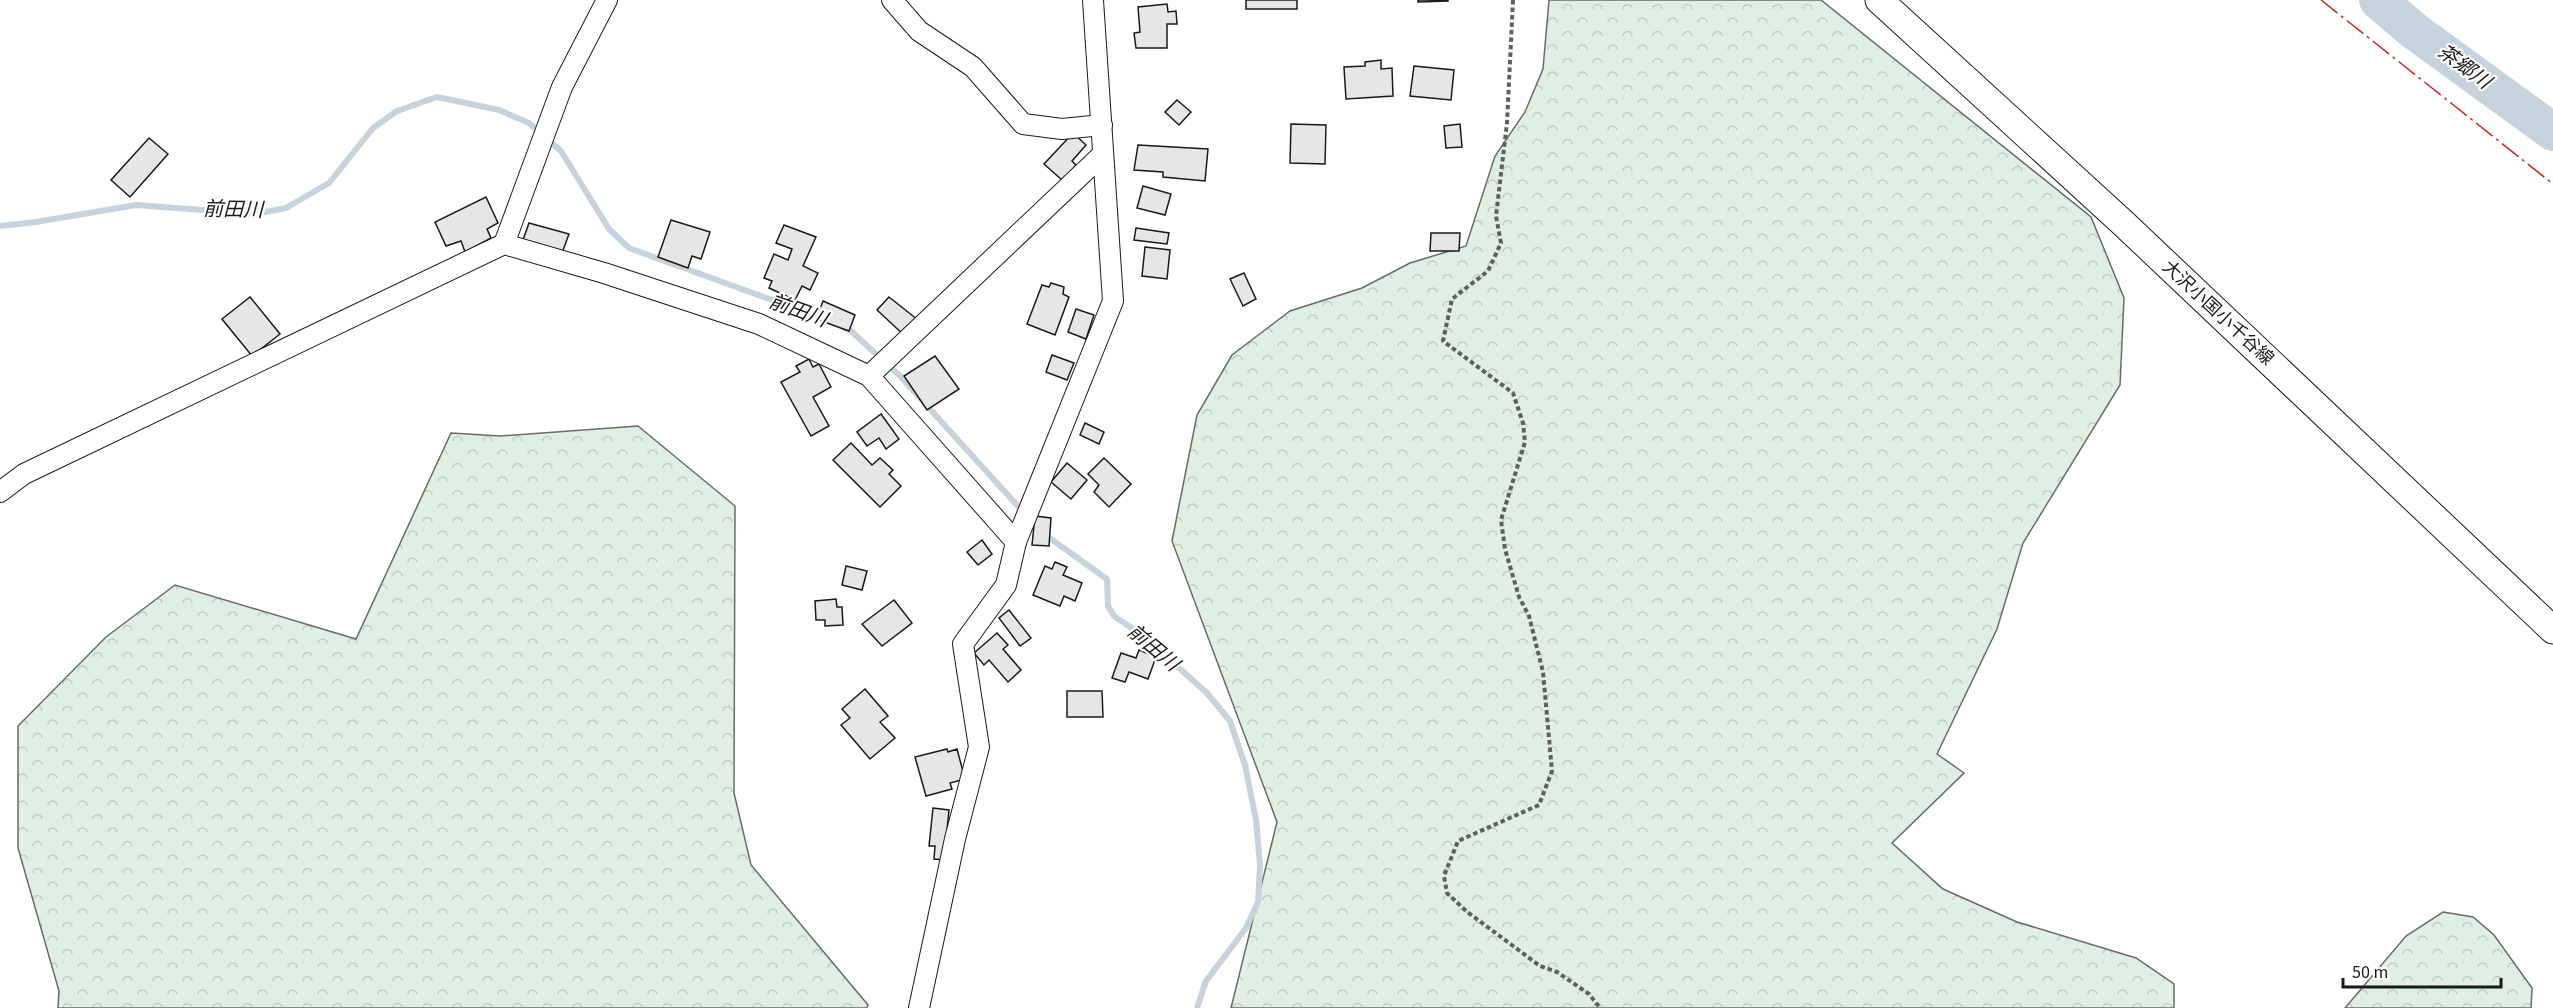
<svg xmlns="http://www.w3.org/2000/svg" width="2553" height="1008" viewBox="0 0 2553 1008" font-family="'Source Sans 3','Noto Sans JP',sans-serif">
<style>
.forest{fill:url(#forest-crowns);stroke:#6a6a6a;stroke-width:1.5}
.lines{fill:none;stroke-linecap:round;stroke-linejoin:round}
.stream{stroke:#c6d2dc;stroke-width:6}
.river{stroke:#c6d2dc;stroke-width:38}
.building{fill:#e6e6e6;stroke:#1a1a1a;stroke-width:1.5}
.minor-casing{stroke:#1a1a1a;stroke-width:22}
.secondary-casing{stroke:#1a1a1a;stroke-width:29}
.path{stroke:#5f5f5f;stroke-width:4;stroke-dasharray:4.5 3;stroke-linecap:butt}
.minor{stroke:#fff;stroke-width:20}
.secondary{stroke:#fff;stroke-width:27}
.power{stroke:#c62828;stroke-width:1.5;stroke-dasharray:21 4.5 3 4.5;stroke-linecap:butt}
.labels{text-anchor:middle;dominant-baseline:central;stroke-width:4.5;stroke-linejoin:round;paint-order:stroke}
.street-label{font-size:18px;fill:#1a1a1a;stroke:#fff}
.water-label{font-size:20px;font-style:italic;fill:#1a1a1a;stroke:#fff}
</style>
<defs>
<pattern id="forest-crowns" width="20" height="18" patternUnits="userSpaceOnUse" patternTransform="scale(1.5)"><rect width="20" height="18" fill="#e0efe3"/><path d="M2 6a3 3 0 1 1 6 0M12 15a3 3 0 1 1 6 0" fill="none" stroke="#c0ccc2"/></pattern>
</defs>
<rect width="100%" height="100%" fill="#fff"/>
<g class="forest">
<path d="M1549,0H1821L2091,217L2124,298L2120,385L2023,543L1997,629L1937,754L1964,773L1892,843L1943,889L2017,922L2136,958L2174,984V1008H1231L1277,822L1172,541L1197,415L1232,355L1290,311L1362,288L1410,263L1466,246L1495,156L1525,112L1543,69Z"/>
<path d="M638,426L735,506L734,793L751,865L868,1005L867,1008H58L59,991L18,848V726L106,637L175,585L356,639L451,433L500,436Z"/>
<path d="M2443,912L2473,917L2494,935L2532,988L2531,1008H2345L2406,936Z"/>
</g>
<g class="lines">
<g class="stream">
<path d="M0,226L36,222L136,205L255,214L286,208L329,183L373,128L397,111L437,97L499,110L529,123L561,151L609,229L629,248L824,319"/>
<path d="M844,328L851,331L900,376L1025,514"/>
<path d="M1044,534L1107,579L1108,606L1114,616L1142,635L1207,693L1230,721L1245,765L1256,820L1260,865L1258,902L1246,928L1206,981L1197,1008"/>
</g>
<path class="river" d="M2378,0L2413,30L2553,132"/>
</g>
<g class="building">
<rect x="1246" y="0" width="51" height="9"/>
<path d="M1418,0H1448V1L1418,2Z"/>
<path d="M1167,4L1168,12L1176,11L1177,24H1167V48H1136L1134,33L1140,32L1138,7Z"/>
<path d="M1381,60V69L1392,68L1393,96L1346,99L1344,67L1365,66V62Z"/>
<path d="M1414,66L1454,70L1451,100L1410,96Z"/>
<path d="M1177,100L1191,112L1179,125L1165,112Z"/>
<path d="M1291,124L1326,125L1325,164L1290,163Z"/>
<path d="M1460,124L1462,147L1446,148L1444,126Z"/>
<path d="M1073,133L1086,145L1072,161L1076,165L1063,181L1044,164Z"/>
<path d="M149,138L168,154L130,197L111,180Z"/>
<path d="M1138,145L1208,149L1205,181L1163,177V172L1134,170Z"/>
<path d="M1143,186L1171,194L1165,215L1137,208Z"/>
<path d="M486,197L498,223L487,229L491,238L465,252L461,241L446,246L435,222Z"/>
<path d="M671,220L710,232L701,259L692,256L688,268L658,257Z"/>
<path d="M529,223L569,234L562,253L523,240Z"/>
<path d="M784,225L816,237L803,266L818,273L810,290L802,286L795,300L769,288L772,281L764,278L774,254L788,260L792,249L776,243Z"/>
<path d="M1136,228L1169,233L1167,244L1134,240Z"/>
<path d="M1431,233H1460L1459,251H1430Z"/>
<path d="M1145,247L1170,250L1167,279L1142,276Z"/>
<path d="M1244,273L1256,299L1243,306L1230,279Z"/>
<path d="M1051,283L1064,287L1063,294L1069,297L1055,335L1027,324L1042,285L1049,287Z"/>
<path d="M250,297L280,334L252,356L222,319Z"/>
<path d="M889,297L918,320L905,336L877,310Z"/>
<path d="M823,301L855,315L849,331L816,319Z"/>
<path d="M1076,309L1094,315L1086,339L1068,332Z"/>
<path d="M1052,355L1074,363L1067,380L1046,372Z"/>
<path d="M935,356L959,389L927,410L904,376Z"/>
<path d="M809,359L813,367L819,364L831,387L813,397L829,426L811,436L781,382L800,372L796,366Z"/>
<path d="M881,414L899,439L886,449L879,438L867,446L857,432Z"/>
<path d="M1085,423L1104,432L1099,444L1080,435Z"/>
<path d="M851,443L872,465L880,458L893,470L889,474L901,486L880,507L833,460Z"/>
<path d="M1104,458L1131,484L1109,507L1094,492L1099,485L1088,474Z"/>
<path d="M1067,463L1087,480L1071,499L1051,482Z"/>
<path d="M1035,516L1051,518L1049,546L1032,545Z"/>
<path d="M982,540L992,554L978,565L967,552Z"/>
<path d="M1055,562L1067,567L1063,575L1082,583L1075,601L1064,596L1060,606L1033,595L1045,566L1052,569Z"/>
<path d="M846,566L867,571L862,590L842,585Z"/>
<path d="M836,599L837,607H842L843,625L825,626V620H816L815,601Z"/>
<path d="M894,600L912,623L882,646L862,624Z"/>
<path d="M1009,610L1031,638L1020,646L999,618Z"/>
<path d="M997,633L1008,645L1003,649L1021,670L1008,682L989,660L984,665L974,653Z"/>
<path d="M1139,650L1156,657L1148,679L1129,672L1125,682L1112,678L1121,653L1136,658Z"/>
<path d="M865,689L888,716L880,722L895,738L870,759L841,725L850,718L842,709Z"/>
<path d="M1067,691H1102L1103,717H1067Z"/>
<path d="M947,749L948,752L957,749L965,779L950,783L952,789L926,796L915,757Z"/>
<path d="M933,808L949,810L944,860L934,859L935,846H929Z"/>
</g>
<g class="lines">
<defs>
<g id="minor">
<path d="M892,0L919,31L973,67L1023,124L1062,129L1102,125"/>
<path d="M504,244L562,87L607,0"/>
<path d="M869,376L1103,154"/>
<path d="M0,492L24,474L504,244L604,273L759,324L869,376L1016,542"/>
<path d="M919,1008L955,839L979,747L963,644L1006,585L1016,542L1113,301L1093,0"/>
</g>
<path id="secondary" d="M1879,0L2123,223L2553,630"/>
</defs>
<use href="#minor" class="minor-casing"/>
<use href="#secondary" class="secondary-casing"/>
<path class="path" d="M1513,0L1507,123L1496,216L1501,243L1488,271L1452,299L1443,341L1513,393L1523,423L1525,442L1501,520L1505,549L1519,597L1529,616L1543,672L1552,771L1539,805L1458,841L1444,876L1447,893L1466,911L1540,966L1557,972L1589,994L1600,1008"/>
<use href="#minor" class="minor"/>
<use href="#secondary" class="secondary"/>
<path class="power" d="M2321,0L2553,184"/>
</g>
<g class="labels">
<g class="street-label">
<text transform="translate(2218 313) rotate(43)">大沢小国小千谷線</text>
</g>
<g class="water-label">
<text transform="translate(2464 67) rotate(36)">茶郷川</text>
<text transform="translate(233 210) rotate(1)">前田川</text>
<text transform="translate(798 311) rotate(20)">前田川</text>
<text transform="translate(1153 648) rotate(40)">前田川</text>
</g>
</g>
<path d="M2343 978v9h158v-9" fill="none" stroke="#1a1a1a" stroke-width="3"/>
<text x="2352" y="978" font-size="18" fill="#1a1a1a" stroke="#ffffff" stroke-width="4.5" paint-order="stroke">50 m</text>
</svg>
